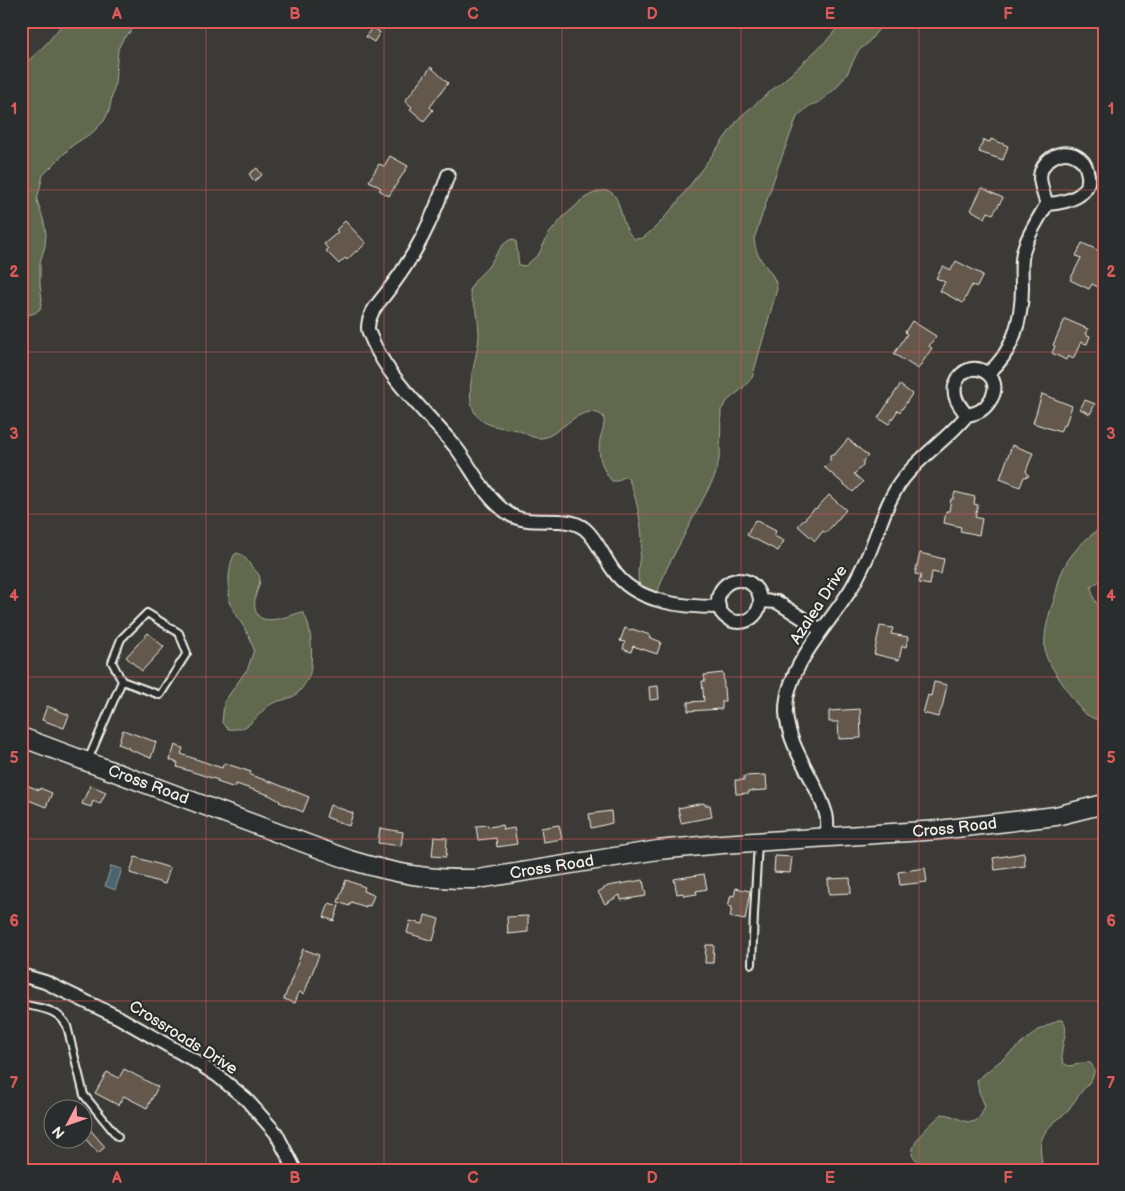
<svg xmlns="http://www.w3.org/2000/svg" width="1125" height="1191" viewBox="0 0 1125 1191" font-family="'Balsamiq Sans',sans-serif">
<style>
.green{fill:#61684e;stroke:#aaac9b}
.water{fill:#4b656f;stroke:#8f9d9f}
.building{fill:#63594b;stroke:#f4f1e8}
.lines{fill:none;stroke-linecap:round;stroke-linejoin:round}
.lane-casing{stroke:#f4f1e8;stroke-width:10}
.street-casing{stroke:#f4f1e8;stroke-width:16}
.secondary-casing{stroke:#f4f1e8;stroke-width:21}
.lane{stroke:#2a2d2e;stroke-width:6}
.street{stroke:#2a2d2e;stroke-width:12}
.secondary{stroke:#2a2d2e;stroke-width:18}
.grid{fill:none;stroke:#de5a58;stroke-width:1;stroke-opacity:0.55}
.labels{text-anchor:middle;dominant-baseline:central;stroke-width:4.5;stroke-linejoin:round;paint-order:stroke}
.street-label{font-size:16px;fill:#f4f1e8;stroke:#2a2d2e}
.neatline{fill:none;stroke:#de5a58;stroke-width:2}
.grid-label{font-size:16px;text-anchor:middle;font-weight:bold;fill:#de5a58}
</style>
<rect width="100%" height="100%" fill="#3b3a37"/>
<filter id="ink" filterUnits="userSpaceOnUse"><feTurbulence type="fractalNoise" baseFrequency=".02" numOctaves="2"/><feDisplacementMap in="SourceGraphic" scale="10" xChannelSelector="R" yChannelSelector="G"/><feConvolveMatrix kernelMatrix="1 2 1 2 8 2 1 2 1" color-interpolation-filters="sRGB"/></filter>
<g filter="url(#ink)">
<g class="green">
<path d="M65,21H141L123,39L118,49L115,83L109,111L104,121L93,132L73,145L43,175L37,200L44,222L46,234L45,246L40,262V285L42,299L40,309L35,313L21,317V68L48,42Z"/>
<path d="M843,21H885L867,44L858,51L847,74L835,89L820,102L809,106L797,117L778,167L754,239C755,263 776,270 777,289L752,378L742,389L728,400L721,410L720,455L715,476L666,570L657,593L650,599C630,586 641,559 642,540C642,525 635,491 628,478L624,477L617,481H612C602,470 597,454 600,439C602,431 606,424 603,416C579,400 558,440 539,438C531,438 524,432 517,430C509,428 499,428 491,425C454,413 478,361 479,336C479,329 478,320 477,313C475,306 470,299 470,291C470,289 473,283 475,281C478,276 484,272 488,267C493,260 497,252 503,245C506,242 509,240 512,239L516,241L519,265L525,266L539,254L548,235L563,217L579,203L580,201C630,168 612,223 635,239L643,238L658,225L677,203L740,117L791,74L828,39Z"/>
<path d="M1104,526V578L1091,587C1093,596 1094,605 1104,608V724C1098,720 1090,717 1084,713C1079,709 1048,663 1046,656C1042,638 1048,616 1054,600C1057,591 1058,582 1061,574C1069,554 1086,537 1104,526Z"/>
<path d="M237,553C244,555 247,560 251,566C254,569 257,572 259,575C262,583 256,591 255,599C251,632 284,617 302,612C312,621 313,659 310,673C308,680 303,687 298,693C290,701 276,699 267,707C252,719 251,731 228,729L222,723L224,702L248,668L254,650L249,636L229,602V576L231,563L234,555Z"/>
<path d="M1058,1020H1063C1069,1030 1063,1040 1062,1050C1061,1055 1062,1059 1063,1063L1069,1066L1089,1062C1101,1072 1089,1082 1082,1091C1077,1097 1073,1104 1068,1110C1060,1119 1045,1127 1042,1139C1038,1149 1043,1160 1042,1170H936C925,1167 919,1164 912,1155C913,1138 930,1125 942,1114C961,1115 975,1136 985,1106L979,1092L977,1080L1037,1031Z"/>
</g>
<path class="water" d="M111,866L122,869L115,890L105,886Z"/>
<g class="building">
<path d="M372,27L380,32L374,42L366,37Z"/>
<path d="M431,67L448,83L430,107L433,110L424,121L410,109L412,107L405,101Z"/>
<path d="M991,139L1008,146L1003,160L979,152L983,140L990,142Z"/>
<path d="M390,156L408,166L389,196L379,190L381,188L369,181L379,164L384,166Z"/>
<path d="M257,168L262,175L254,181L249,174Z"/>
<path d="M982,188L1003,198L993,214L988,212L985,218L971,210Z"/>
<path d="M345,221L366,243L357,252L356,251L347,260L345,258L339,264L326,251L328,249L324,244L338,232L336,230Z"/>
<path d="M1082,243L1104,253V267L1101,274L1103,275L1098,287L1092,284L1089,289L1070,280L1081,258L1076,256Z"/>
<path d="M956,261L983,275L977,287L972,285L963,303L940,291L945,282L936,278L943,266L951,270Z"/>
<path d="M1065,319L1088,329L1085,334L1090,336L1087,344L1081,342L1073,359L1068,356L1066,360L1052,353L1055,346L1053,345Z"/>
<path d="M912,321L936,336L929,346L932,348L918,369L894,354L907,334L905,332Z"/>
<path d="M900,385L912,394L900,412L898,410L889,424L878,418Z"/>
<path d="M1042,394L1072,406L1065,426L1063,425L1060,432L1033,423Z"/>
<path d="M1085,400L1095,404L1090,414L1080,409Z"/>
<path d="M848,439L868,456L863,461V466L854,474L863,482L853,492L824,467L830,461V456L835,454Z"/>
<path d="M1012,445L1033,453L1026,471L1029,476L1024,477L1020,487L1000,479Z"/>
<path d="M955,492L975,497L974,504L978,505L975,517L982,519L979,535L960,531L961,527L944,523L946,511H949L951,499H953Z"/>
<path d="M829,495L846,510L826,533L823,531L815,541L798,526L815,508L816,509Z"/>
<path d="M755,520L776,531L774,536L784,541L778,551L747,535Z"/>
<path d="M920,553L944,559L941,574L932,572L930,585L919,583L921,575L915,574Z"/>
<path d="M880,626L893,628L891,634L908,637L906,647L902,646L899,660L874,654Z"/>
<path d="M625,628L631,630L632,629L650,635L649,637L661,642L657,654L633,646L631,652L623,649L625,642L620,641Z"/>
<path d="M148,633L164,647L142,671L126,657Z"/>
<path d="M723,673L725,701H722V709L688,711V702L704,701L702,681H705L704,675Z"/>
<path d="M934,682L947,685L942,708L938,717L923,713L928,695L931,696Z"/>
<path d="M658,686L659,699L650,700L649,687Z"/>
<path d="M47,706L69,715L64,728L42,720Z"/>
<path d="M860,709L861,738L839,739L838,722H829V711Z"/>
<path d="M123,730L156,742L151,758L128,749L129,748L118,744Z"/>
<path d="M175,745L183,748L181,754L222,768L224,763L251,772L250,775L274,783L309,797L303,812L279,802L280,801L269,795L236,784L235,788L217,782L218,780L177,767L178,763L170,760Z"/>
<path d="M766,775L767,790L749,791V793L736,794L735,780H744V776Z"/>
<path d="M21,783L39,790L40,788L52,793L46,807L21,797Z"/>
<path d="M90,785L106,792L100,804L93,801L91,807L82,804Z"/>
<path d="M704,803L705,805H710L712,817L681,823L678,808Z"/>
<path d="M330,805L353,813L349,826L326,817Z"/>
<path d="M611,811L612,823L591,828L589,814Z"/>
<path d="M488,825V827L502,825L503,830L514,828L517,844L497,847L496,838L478,840L476,826Z"/>
<path d="M559,825L562,839L543,842L541,828Z"/>
<path d="M380,828L403,832L401,846L378,843Z"/>
<path d="M434,837L447,838L446,857L432,856Z"/>
<path d="M1024,853L1025,866L995,870L993,858Z"/>
<path d="M775,856L792,857L790,873L774,872Z"/>
<path d="M135,857L170,868L165,884L130,873Z"/>
<path d="M925,868L927,882L900,885L898,872Z"/>
<path d="M704,874L707,889L696,891L697,894L684,896L683,893L677,894L674,879Z"/>
<path d="M850,878L851,893L829,894L828,879Z"/>
<path d="M346,880L365,887L363,891L374,895L370,906L366,905V907L351,902L349,906L338,902Z"/>
<path d="M643,880L646,896L621,900L620,895L605,904L598,892L608,886Z"/>
<path d="M736,888L750,891L745,920L730,917L732,907L728,906L731,895L734,896Z"/>
<path d="M329,903L339,906L334,921L324,917Z"/>
<path d="M425,915L439,919L433,941L407,933L410,921L423,924Z"/>
<path d="M528,916V932L508,934L507,917Z"/>
<path d="M706,945H714L713,963H705Z"/>
<path d="M303,949L319,955L304,994L299,992L295,1003L284,999Z"/>
<path d="M124,1069L158,1087L147,1108L124,1096L118,1105L95,1093L107,1072L119,1078Z"/>
<path d="M88,1127L105,1147L98,1153L82,1135V1132Z"/>
</g>
<g class="lines">
<defs>
<g id="lane">
<path d="M88,760L122,681L112,662L121,639L147,613L179,633L187,653L160,695L122,681"/>
<path d="M752,964L754,914L758,843"/>
<path d="M21,1004C38,1008 58,1008 67,1026L84,1095L118,1137"/>
</g>
<g id="street">
<path d="M448,175C433,219 416,255 387,292C379,303 368,313 368,328C368,332 371,337 373,342C392,384 428,413 457,449C473,470 485,498 509,514C530,528 565,513 585,529C597,539 604,558 613,570C635,603 683,607 719,607"/>
<path d="M988,373C1013,353 1022,319 1022,287C1022,275 1020,260 1024,249C1028,234 1039,218 1047,204C1065,203 1095,196 1087,171C1086,165 1082,159 1076,156C1061,147 1040,161 1040,178C1041,186 1044,196 1047,204"/>
<circle cx="739" cy="601" r="21"/>
<path d="M760,601L777,602L821,630"/>
<path d="M827,836C827,829 828,821 826,814C816,778 788,749 786,712C785,668 827,627 849,592C855,583 860,572 865,562C878,536 884,503 903,479C921,455 948,439 967,415C977,413 983,411 989,402C1009,376 968,353 956,383C951,395 959,406 967,415"/>
<path d="M21,975L45,982L118,1017L190,1058L218,1076L246,1099L276,1133L295,1170"/>
</g>
<g id="secondary">
<path id="s1" d="M21,737L350,860C396,874 430,880 478,879L658,850L722,844L939,830L1056,816L1104,804"/>
</g>
</defs>
<use href="#lane" class="lane-casing"/>
<use href="#street" class="street-casing"/>
<use href="#secondary" class="secondary-casing"/>
<use href="#lane" class="lane"/>
<use href="#street" class="street"/>
<use href="#secondary" class="secondary"/>
</g>
</g>
<path class="grid" d="M206,21V1170M384,21V1170M562,21V1170M741,21V1170M919,21V1170M21,190H1104M21,352H1104M21,514H1104M21,677H1104M21,839H1104M21,1001H1104"/>
<g class="labels">
<g class="street-label">
<text transform="translate(819 605) rotate(-57)">Azalea Drive</text>
<text stroke="none"><textPath href="#s1" startOffset="136">Cross Road</textPath></text>
<text stroke="none"><textPath href="#s1" startOffset="961">Cross Road</textPath></text>
<text stroke="none"><textPath href="#s1" startOffset="556">Cross Road</textPath></text>
<text transform="translate(183 1038) rotate(32)">Crossroads Drive</text>
</g>
</g>
<rect width="1125" height="1191" fill="none" stroke="#2a2d2e" stroke-width="55"/>
<g transform="translate(68 1124) rotate(229)"><circle r="24" fill="#2a2d2e" stroke="#7b7b78"/>
<path d="M0-4L9 19L0 12L-9 19Z" fill="#ff9aa2"/>
<text y="-8" font-size="14" font-weight="bold" text-anchor="middle" fill="#f4f1e8">N</text>
</g>
<rect x="28" y="28" width="1070" height="1136" class="neatline"/>
<g class="grid-label">
<text x="117" y="19">A</text>
<text x="295" y="19">B</text>
<text x="473" y="19">C</text>
<text x="652" y="19">D</text>
<text x="830" y="19">E</text>
<text x="1008" y="19">F</text>
<text x="14" y="114">1</text>
<text x="1111" y="114">1</text>
<text x="14" y="277">2</text>
<text x="1111" y="277">2</text>
<text x="14" y="439">3</text>
<text x="1111" y="439">3</text>
<text x="14" y="601">4</text>
<text x="1111" y="601">4</text>
<text x="14" y="763">5</text>
<text x="1111" y="763">5</text>
<text x="14" y="926">6</text>
<text x="1111" y="926">6</text>
<text x="14" y="1088">7</text>
<text x="1111" y="1088">7</text>
<text x="117" y="1183">A</text>
<text x="295" y="1183">B</text>
<text x="473" y="1183">C</text>
<text x="652" y="1183">D</text>
<text x="830" y="1183">E</text>
<text x="1008" y="1183">F</text>
</g>
</svg>
